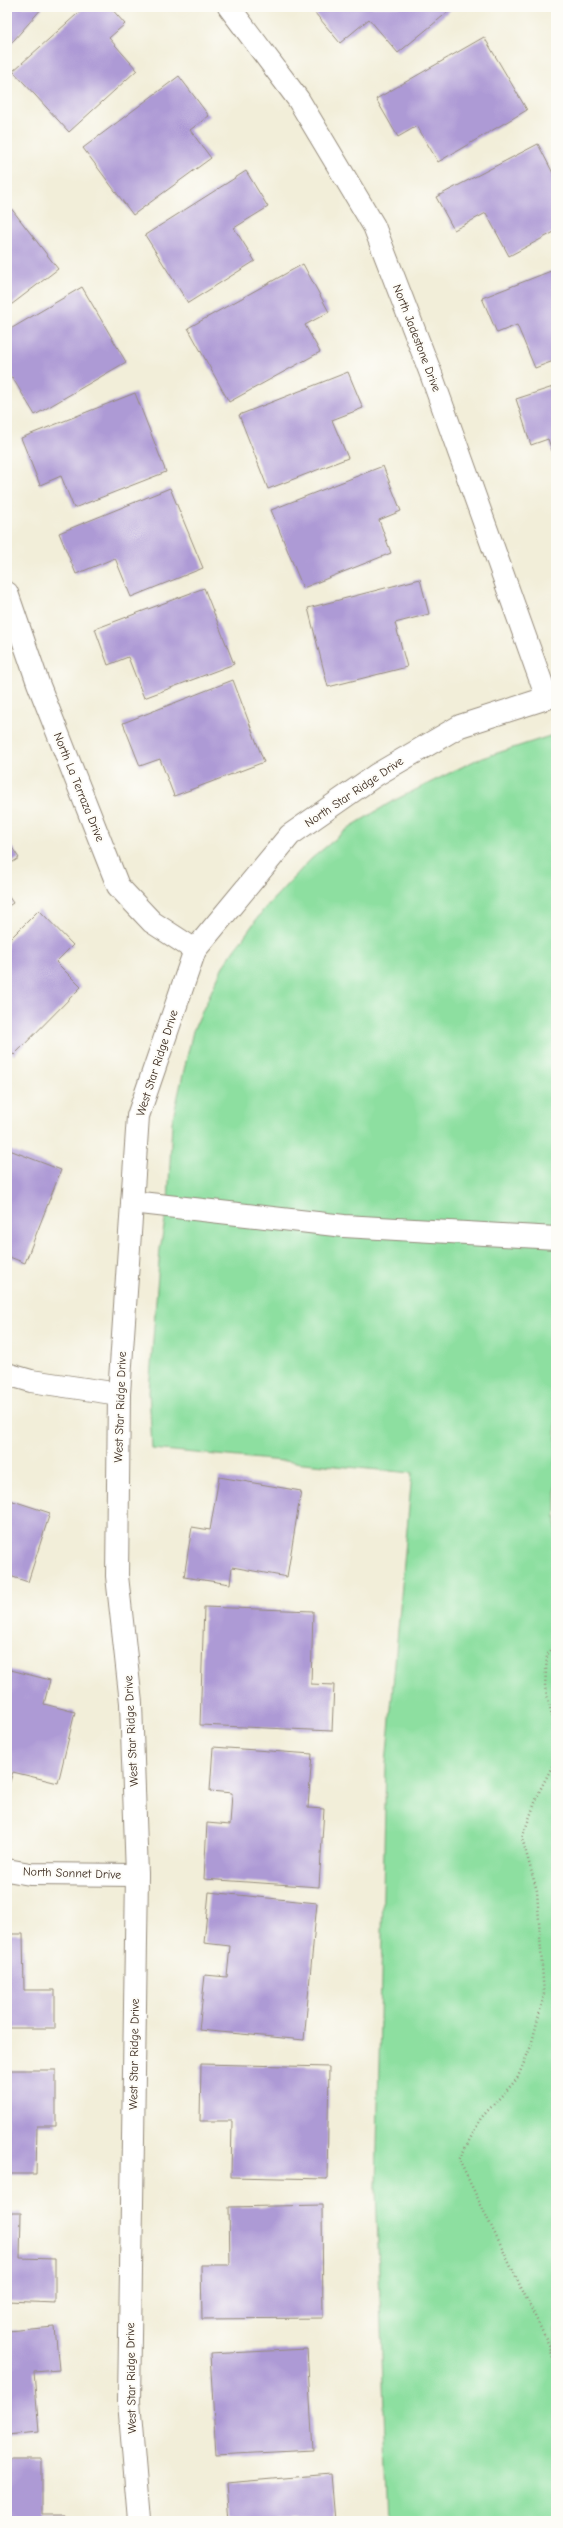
<svg xmlns="http://www.w3.org/2000/svg" width="563" height="2528" viewBox="0 0 563 2528" font-family="'Comic Neue',sans-serif">
<style>
.green{fill:#8ddfa0;stroke:#64845f}
.building{fill:#ad9ad5}
.lines{fill:none;stroke-linecap:round;stroke-linejoin:round}
.minor-casing{stroke:#968c7c;stroke-width:24}
.path{stroke:#968c7c;stroke-width:2.5;stroke-dasharray:1 3;stroke-linecap:butt}
.minor{stroke:#fff;stroke-width:22}
.labels{text-anchor:middle;dominant-baseline:central;stroke-width:4;stroke-linejoin:round;paint-order:stroke}
.street-label{font-size:12px;fill:#3b2a1e;stroke:#fdfcf7}
</style>
<rect width="100%" height="100%" fill="#fdfcf7"/>
<filter id="ink" filterUnits="userSpaceOnUse"><feTurbulence type="fractalNoise" baseFrequency=".025" numOctaves="2"/><feDisplacementMap in="SourceGraphic" scale="8" xChannelSelector="R" yChannelSelector="G"/><feConvolveMatrix kernelMatrix="1 2 1 2 8 2 1 2 1" color-interpolation-filters="sRGB"/></filter>
<filter id="wash" filterUnits="userSpaceOnUse"><feTurbulence type="fractalNoise" baseFrequency=".012" numOctaves="4" result="noise"/><feDisplacementMap in="SourceGraphic" scale="16" xChannelSelector="R" yChannelSelector="G"/><feGaussianBlur stdDeviation="0.9" result="paint"/><feColorMatrix in="noise" values="0 0 0 0 0 0 0 0 0 0 0 0 0 0 0 0 0 1.4 0 .05"/><feComposite in="paint" operator="in"/></filter>
<g filter="url(#wash)">
<rect width="100%" height="100%" fill="#f2eed9"/>
<path class="green" d="M556,734V2521H388L376,2189L386,1764L412,1473L152,1449L149,1391L160,1249L168,1204L172,1122L193,1031L223,966L264,909L311,859L350,827L393,801L476,760Z"/>
<g id="blocks">
<g class="building">
<path d="M7,7H43L7,48Z"/>
<path d="M85,7H110L125,24L109,38L137,70L69,132L13,71Z"/>
<path d="M310,7H454L398,53L369,19L340,43Z"/>
<path d="M484,37L527,110L438,162L417,126L398,137L376,99Z"/>
<path d="M179,76L209,116L190,130L211,158L133,215L83,148Z"/>
<path d="M538,144L556,179V231L509,256L486,213L454,230L436,197Z"/>
<path d="M246,171L268,207L234,228L255,261L188,303L145,235Z"/>
<path d="M7,203L58,269L7,308Z"/>
<path d="M303,264L329,312L305,325L320,352L229,402L188,328Z"/>
<path d="M556,269V360L535,368L517,325L497,333L482,298Z"/>
<path d="M82,287L126,362L35,415L12,377L7,379V331Z"/>
<path d="M348,372L363,408L332,420L348,458L268,489L239,415Z"/>
<path d="M556,386V462L548,439L531,445L516,399Z"/>
<path d="M135,393L166,472L74,508L61,476L40,485L21,438Z"/>
<path d="M383,466L401,511L379,520L391,553L303,588L271,510Z"/>
<path d="M170,488L203,568L131,597L115,558L76,574L59,533Z"/>
<path d="M420,579L429,614L395,623L407,667L328,687L308,608Z"/>
<path d="M204,588L234,664L144,698L128,657L108,665L95,629Z"/>
<path d="M233,680L264,762L174,796L160,759L140,766L123,723Z"/>
<path d="M7,840L19,858L7,866Z"/>
<path d="M7,894L13,903L7,907Z"/>
<path d="M39,910L73,945L56,962L81,987L14,1055L7,1048V942Z"/>
<path d="M7,1149L61,1170L25,1263L7,1256Z"/>
<path d="M219,1477L301,1491L287,1577L232,1567L230,1584L184,1577L192,1527L210,1530Z"/>
<path d="M7,1499L50,1513L28,1582L7,1575Z"/>
<path d="M204,1607L313,1611L311,1684L334,1685L332,1731L200,1725Z"/>
<path d="M7,1669L50,1680L44,1704L75,1712L58,1783L13,1772L7,1791Z"/>
<path d="M213,1747L312,1754L308,1808L324,1809L319,1887L204,1879L207,1823L230,1825L232,1793L210,1791Z"/>
<path d="M209,1892L317,1903L304,2040L199,2030L205,1975L227,1977L230,1946L204,1943Z"/>
<path d="M7,1934H23L24,1990H55V2028H7Z"/>
<path d="M201,2064L329,2067L327,2179L231,2177L232,2121H200Z"/>
<path d="M7,2070H56V2126H37L36,2174H7Z"/>
<path d="M322,2205L323,2318L202,2319L201,2265H230L229,2207Z"/>
<path d="M7,2213H21L20,2258L55,2259V2303L7,2301Z"/>
<path d="M55,2327L59,2370L34,2372L39,2432L7,2435V2331Z"/>
<path d="M307,2349L313,2450L216,2455L210,2354Z"/>
<path d="M7,2459H42V2514H65V2521H7Z"/>
<path d="M331,2474L335,2521H229L226,2483Z"/>
</g>
</g>
</g>
<g filter="url(#ink)">
<use href="#blocks" fill-opacity="0" stroke="#968c7c" stroke-width="1"/>
<g class="lines">
<defs>
<g id="minor">
<path d="M229,7L298,99L374,226L431,374L547,698"/>
<path d="M7,593L38,683L118,886L152,922L195,950"/>
<path d="M132,1202L344,1226L556,1238"/>
<path d="M7,1374L31,1381L119,1394"/>
<path d="M7,1870L30,1874L137,1875"/>
<path d="M139,2521L129,2402L137,1875L131,1703L117,1576L119,1394L138,1116L195,950L290,835L376,775L460,726L556,695"/>
</g>
</defs>
<use href="#minor" class="minor-casing"/>
<g class="path">
<path d="M556,1644L547,1655L545,1687L556,1732"/>
<path d="M556,1759L539,1792L522,1838L537,1891L544,1995L531,2046L517,2079L481,2118L459,2160L550,2347L556,2370"/>
</g>
<use href="#minor" class="minor"/>
</g>
</g>
<g class="labels">
<g class="street-label">
<text transform="translate(417 338) rotate(69)">North Jadestone Drive</text>
<text transform="translate(79 787) rotate(68)">North La Terraza Drive</text>
<text transform="translate(354 792) rotate(-34)">North Star Ridge Drive</text>
<text transform="translate(157 1063) rotate(-72)">West Star Ridge Drive</text>
<text transform="translate(120 1407) rotate(-88)">West Star Ridge Drive</text>
<text transform="translate(131 1731) rotate(-93)">West Star Ridge Drive</text>
<text transform="translate(72 1873) rotate(2)">North Sonnet Drive</text>
<text transform="translate(134 2054) rotate(-89)">West Star Ridge Drive</text>
<text transform="translate(131 2378) rotate(-91)">West Star Ridge Drive</text>
</g>
</g>
<rect width="563" height="2528" fill="none" stroke="#fdfcf7" stroke-width="24"/>
</svg>
